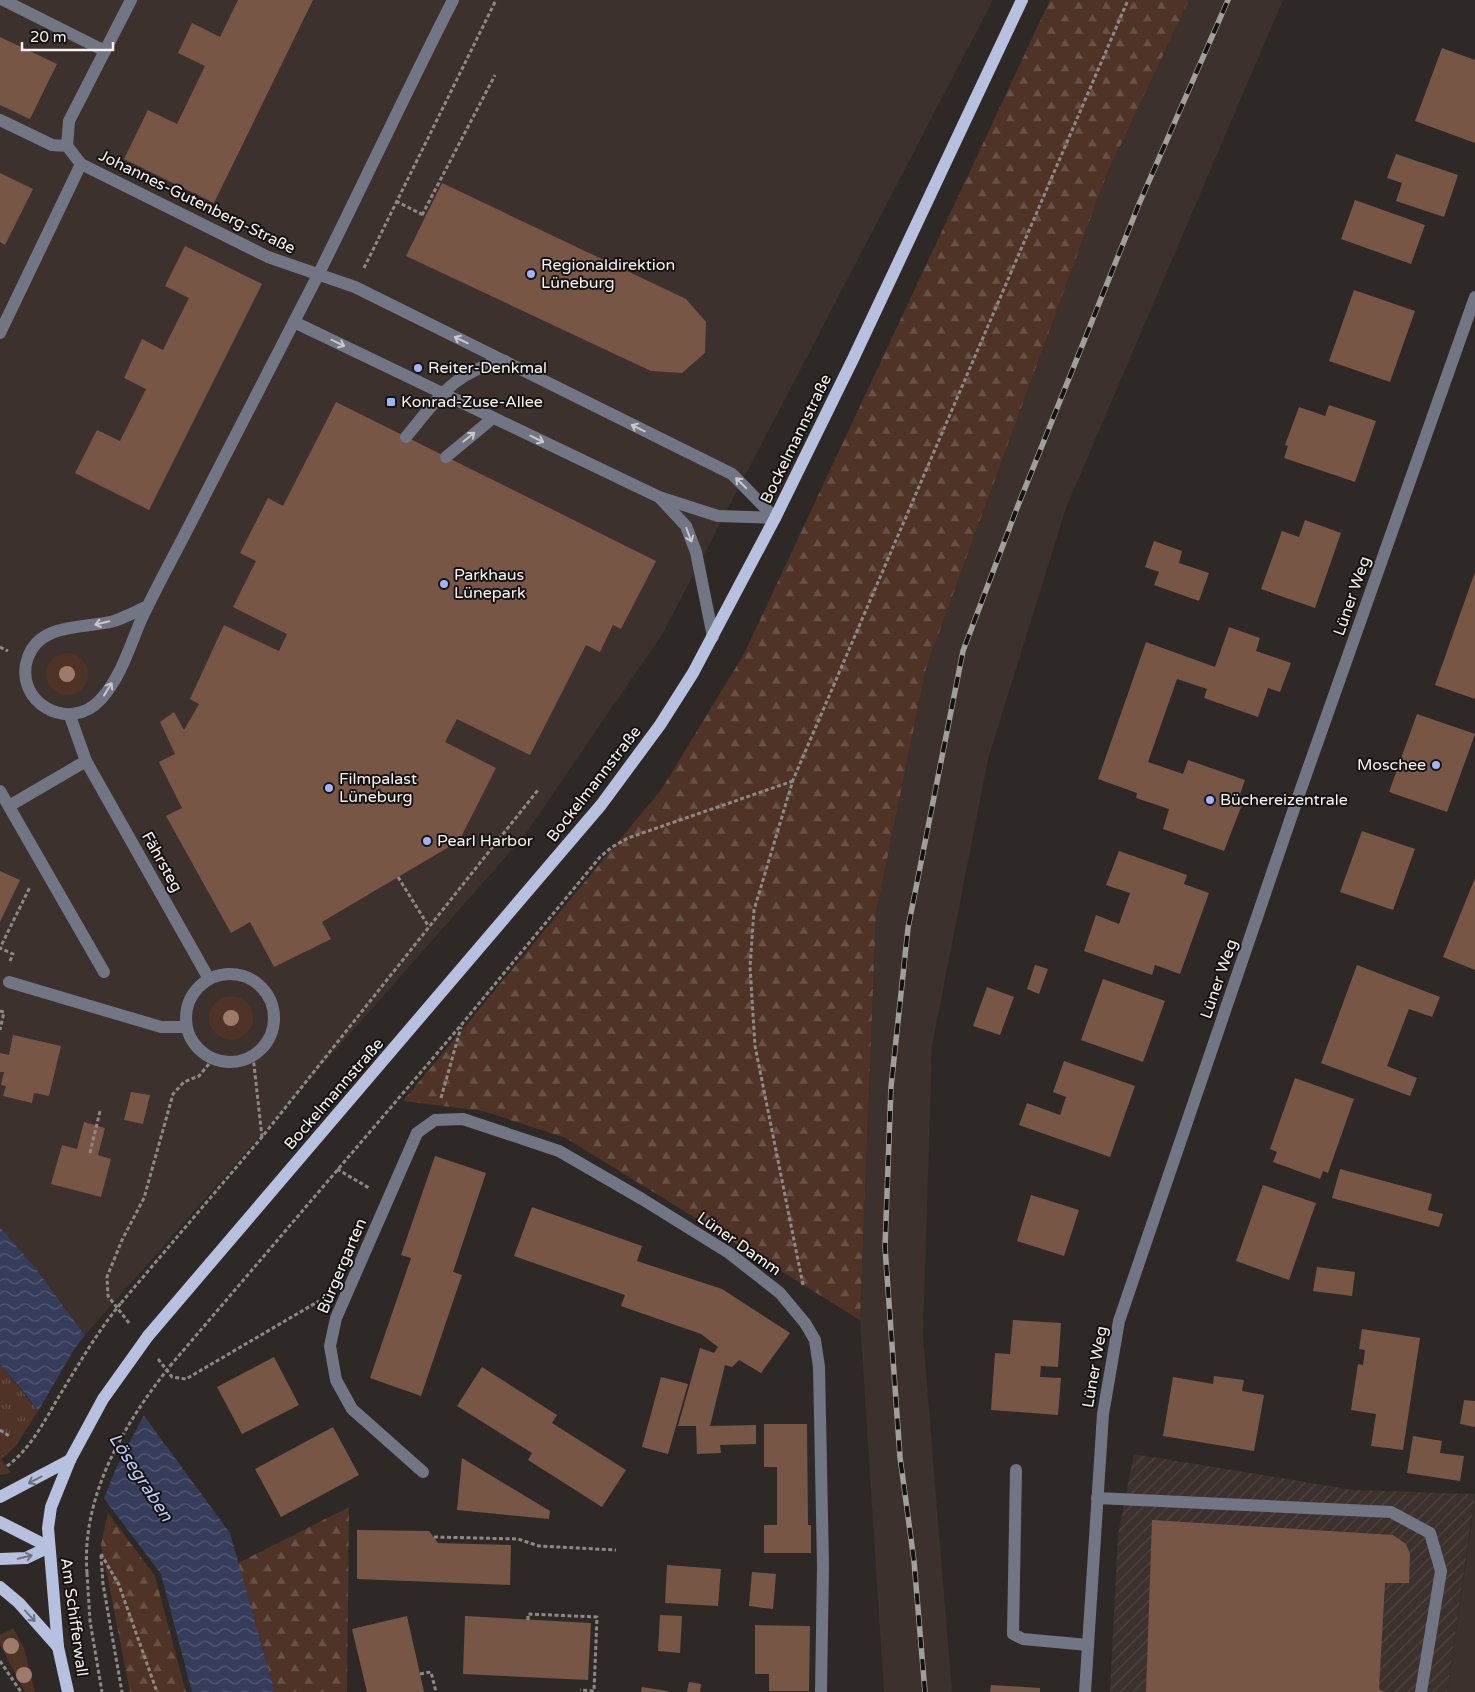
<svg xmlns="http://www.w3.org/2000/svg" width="1475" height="1692" viewBox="0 0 1475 1692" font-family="'Varela Round',sans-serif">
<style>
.built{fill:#3c312c}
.industrial{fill:url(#industrial-furrows)}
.grass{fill:#4e3326}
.forest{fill:url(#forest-firs)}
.park{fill:url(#park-tufts)}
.water{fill:url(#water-waves)}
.pier{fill:#2e2927}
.building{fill:#775646}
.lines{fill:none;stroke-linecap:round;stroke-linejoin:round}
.path{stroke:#8d8987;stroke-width:3;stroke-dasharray:4 2.5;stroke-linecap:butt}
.minor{stroke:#717584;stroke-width:12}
.major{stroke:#b7c0de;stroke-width:12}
.rail-casing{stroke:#a29e9c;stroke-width:5.5}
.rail{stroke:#151211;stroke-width:4;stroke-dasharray:11;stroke-linecap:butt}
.path-bridge{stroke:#8d8987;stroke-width:3;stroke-dasharray:4 2.5;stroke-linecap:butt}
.major-bridge{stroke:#b7c0de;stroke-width:12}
.tree{fill:#9e7a6a}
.oneway{stroke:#c8c7cc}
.oneway2{stroke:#6e7282}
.poi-dot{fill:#a0b3fd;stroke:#151211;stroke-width:2}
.labels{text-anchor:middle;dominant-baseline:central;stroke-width:4;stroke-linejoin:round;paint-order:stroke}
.street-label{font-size:16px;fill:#f7f3f2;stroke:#151211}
.poi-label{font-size:16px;fill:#f7f3f2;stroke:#151211;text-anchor:start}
.water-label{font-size:18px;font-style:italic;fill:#becaf8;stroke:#151211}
</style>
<defs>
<pattern id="industrial-furrows" width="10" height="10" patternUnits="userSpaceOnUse" patternTransform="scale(1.25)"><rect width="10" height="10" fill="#3c312c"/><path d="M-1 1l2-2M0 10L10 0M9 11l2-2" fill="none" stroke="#4f4541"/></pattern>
<pattern id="forest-firs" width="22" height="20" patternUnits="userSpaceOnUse" patternTransform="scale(1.25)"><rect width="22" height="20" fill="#4e3326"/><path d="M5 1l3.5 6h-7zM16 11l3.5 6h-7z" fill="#685146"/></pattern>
<pattern id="park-tufts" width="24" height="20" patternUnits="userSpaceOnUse" patternTransform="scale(1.25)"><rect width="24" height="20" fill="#4e3326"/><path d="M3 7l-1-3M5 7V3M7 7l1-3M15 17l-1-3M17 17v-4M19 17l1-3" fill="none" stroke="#685146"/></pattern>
<pattern id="water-waves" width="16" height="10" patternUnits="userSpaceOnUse" patternTransform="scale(1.25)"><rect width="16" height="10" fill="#363d5a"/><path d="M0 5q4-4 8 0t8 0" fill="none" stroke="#545a72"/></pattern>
</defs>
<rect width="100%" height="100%" fill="#2e2927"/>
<g class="built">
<path d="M0,0H993L663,633L524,836L85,1335L37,1270L0,1227Z"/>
<path d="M1189,0H1283L1066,508L988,759L932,1046L923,1336L952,1692H884L860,1320L876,914L926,668L1106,176Z"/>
<path d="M1475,1499V1692H1447Z"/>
</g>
<path class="industrial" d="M1134,1454L1354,1490L1475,1494L1447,1692H1110L1118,1535Z"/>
<g class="grass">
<circle cx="67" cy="674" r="21"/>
<circle cx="231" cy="1018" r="22"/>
<path d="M13,1628L24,1648L35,1692H25L0,1645V1635Z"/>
</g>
<g class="forest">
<path d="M1050,0H1189L1106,176L926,668L876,914L860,1320L566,1138L483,1111L403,1101L661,790L744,654Z"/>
<path d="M349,1507L347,1692H275L238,1563Z"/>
<path d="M108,1513L155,1576L186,1692H130L101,1544Z"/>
</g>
<path class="park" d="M0,1364L38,1411L15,1447L1,1459L11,1473L0,1475Z"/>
<path class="water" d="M0,1227L37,1270L230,1533L275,1692H192L161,1574L23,1391L0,1364Z"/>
<path class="pier" d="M87,1333L145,1413L116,1468L103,1501L37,1413L75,1348Z"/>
<g class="building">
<path d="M238,0H313L214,203L124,159L148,110L177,124L205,66L178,53L192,23L220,37Z"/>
<path d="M0,37L57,64L30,119L0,105Z"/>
<path d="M1442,48L1475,60V143L1415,121Z"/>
<path d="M1396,154L1458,175L1444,217L1396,201L1402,183L1387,178Z"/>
<path d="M0,173L33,189L5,245L0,242Z"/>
<path d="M442,183L686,299L706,322L705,353L682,373L651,371L406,256Z"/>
<path d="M1355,200L1425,225L1411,264L1341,239Z"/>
<path d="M185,246L262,284L149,510L75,473L97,430L120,441L146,389L124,378L142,339L163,350L189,298L165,286Z"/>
<path d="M1354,290L1415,311L1390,382L1329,361Z"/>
<path d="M336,402L656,561L621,629L613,625L600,652L586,645L530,755L457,719L445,742L496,768L459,841L322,922L331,939L274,967L250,922L231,933L166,816L182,808L159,762L175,754L160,722L174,712L184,730L199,704L190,699L224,625L279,651L287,634L233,607L256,561L240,553L268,498L283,506Z"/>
<path d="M1329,405L1376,421L1355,482L1284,458L1288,446L1285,445L1299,407L1325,416Z"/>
<path d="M1305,520L1341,533L1315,608L1261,589L1282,531L1299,537Z"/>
<path d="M1154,541L1182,551L1179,563L1209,573L1199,601L1154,585L1159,572L1145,567Z"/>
<path d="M1475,572V699L1435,685Z"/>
<path d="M1229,627L1260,638L1256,651L1291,663L1280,692L1268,688L1258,717L1204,698L1207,689L1177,679L1148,762L1183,774L1188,760L1245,780L1238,800L1243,802L1224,851L1163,829L1169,809L1136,798L1137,793L1098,779L1146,642L1215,667Z"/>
<path d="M1417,714L1475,734L1447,812L1389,792Z"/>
<path d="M1362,831L1415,849L1393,910L1340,892Z"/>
<path d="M1119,851L1187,875L1184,884L1209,893L1180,974L1155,965L1152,975L1084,951L1096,915L1119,924L1130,893L1106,885Z"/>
<path d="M0,871L20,880L0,922Z"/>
<path d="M1475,878V970L1443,957Z"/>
<path d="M1035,965L1048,969L1039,994L1027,989Z"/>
<path d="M1357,965L1440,997L1432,1017L1409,1009L1387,1066L1417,1078L1410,1096L1321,1063Z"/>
<path d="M1103,979L1165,1001L1143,1062L1081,1040Z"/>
<path d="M987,987L1014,997L1000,1035L973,1026Z"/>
<path d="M13,1035L61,1046L49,1096L34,1093L32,1103L3,1096L6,1086L1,1085L4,1072H0V1053L9,1055Z"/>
<path d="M1064,1061L1135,1086L1110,1157L1019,1125L1027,1103L1060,1115L1066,1097L1053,1092Z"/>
<path d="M1295,1078L1354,1099L1328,1173L1323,1171L1320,1179L1273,1162L1277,1152L1270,1149Z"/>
<path d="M131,1092L150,1095L143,1124L124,1120Z"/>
<path d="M84,1122L105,1128L98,1155L111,1159L101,1197L51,1184L62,1145L77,1149Z"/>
<path d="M435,1156L486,1173L453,1272L462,1275L421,1396L370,1378L411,1258L401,1255Z"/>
<path d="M1340,1169L1432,1194L1428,1210L1443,1214L1439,1227L1332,1198Z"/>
<path d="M1263,1185L1316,1203L1289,1280L1236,1261Z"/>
<path d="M1031,1195L1079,1210L1064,1256L1017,1241Z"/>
<path d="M532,1207L642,1246L637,1261L722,1289L790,1333L761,1373L739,1360L732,1367L725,1365L710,1426L756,1425V1444L720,1445L721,1453L697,1454L696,1426H678L700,1348L714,1353L718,1347L701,1334L621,1306L625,1295L514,1256Z"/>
<path d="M1317,1267L1355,1272L1352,1296L1313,1291Z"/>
<path d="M1013,1320L1061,1323L1058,1367L1041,1366L1040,1377L1061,1378L1058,1415L991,1410L995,1353L1010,1354Z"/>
<path d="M1362,1329L1420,1338L1403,1450L1371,1446L1376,1414L1351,1410L1358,1364L1363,1365L1365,1350L1359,1349Z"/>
<path d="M274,1357L299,1405L242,1434L217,1387Z"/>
<path d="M482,1367L557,1415L552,1423L626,1470L602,1507L528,1460L532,1453L457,1406Z"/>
<path d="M1214,1376L1244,1380L1242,1391L1264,1395L1254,1451L1163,1436L1173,1377L1213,1384Z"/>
<path d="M661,1377L688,1384L668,1454L642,1447Z"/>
<path d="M1464,1400L1475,1401V1427L1460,1424Z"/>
<path d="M764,1424H807L808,1525H811V1553H764V1525H777V1467H764Z"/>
<path d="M333,1427L359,1475L281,1517L255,1469Z"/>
<path d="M1413,1436L1442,1441L1440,1453L1464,1456L1460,1481L1407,1473Z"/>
<path d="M462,1458L550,1511L549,1519L457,1510Z"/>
<path d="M1152,1520L1393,1535L1406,1544L1410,1554L1409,1583H1385L1379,1689L1384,1692H1146Z"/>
<path d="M357,1530L429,1531L438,1543L511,1545L510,1585L357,1579Z"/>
<path d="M667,1565L721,1569L718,1606L665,1603Z"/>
<path d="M752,1572L776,1574L773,1609L749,1606Z"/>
<path d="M660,1615L682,1616L680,1653L658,1651Z"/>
<path d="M407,1616L424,1692H367L352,1629Z"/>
<path d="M465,1616L591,1623L588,1680L463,1674Z"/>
<path d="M755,1625L810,1626L809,1691H769V1674H755Z"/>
<path d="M689,1682L701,1684L700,1692H687Z"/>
<path d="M991,1685L1040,1688V1692H990Z"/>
<path d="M642,1687L668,1691V1692H641Z"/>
</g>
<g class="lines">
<g class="path">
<path d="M396,201L425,216"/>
<path d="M422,215L495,75"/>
<path d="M364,268L496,0"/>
<path d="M0,647L8,651"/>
<path d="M398,877L429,927"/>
<path d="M10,961L13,954L0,948L30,887"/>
<path d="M0,1011L4,1012L0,1030"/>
<path d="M253,1056L262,1137"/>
<path d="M441,1098L461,1027"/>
<path d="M90,1153L100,1111"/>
<path d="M337,1169L369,1188"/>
<path d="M803,1285L755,1046L750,967L754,910L793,780L1128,0"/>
<path d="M121,1303L262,1137L538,790"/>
<path d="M129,1323L108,1296L107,1277L122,1240L144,1198L173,1094L184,1082L199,1076L213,1059"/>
<path d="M158,1359L172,1377L186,1379L319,1301"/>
<path d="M170,1366L462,1024L600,857L612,847L628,838L793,781"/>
<path d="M0,1430L9,1436"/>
<path d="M434,1537L518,1539L539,1546L616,1550"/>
<path d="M101,1554L119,1585L157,1692"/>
<path d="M101,1555L103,1584L122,1692"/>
<path d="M87,1573L90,1621L102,1692"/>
<path d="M528,1620V1614L597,1617L594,1691L580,1690"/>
<path d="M0,1661L21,1692"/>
<path d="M420,1674L431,1672L436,1692"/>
</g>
<g class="minor">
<path d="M3,0L105,51"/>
<path d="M0,120L52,145L67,146L81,164L268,257L355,287L732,474L775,518"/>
<path d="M67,146L69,121L131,0"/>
<path d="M294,322L659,497L718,516L775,518"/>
<path d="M0,333L81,164"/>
<path d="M406,437C437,400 454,370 505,361"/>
<path d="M446,457L493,418"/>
<path d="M659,497L686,526L696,552L713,637"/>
<path d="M148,606C137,611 126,617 114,621C85,629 41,622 28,657C12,701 69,735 101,699C120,679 130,646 141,620C155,590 171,561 186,532C230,447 274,362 317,277C363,185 406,92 453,0"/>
<path d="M70,716L86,761L209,979"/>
<path d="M0,791L104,972"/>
<path d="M9,806L86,761"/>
<circle cx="230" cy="1018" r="44"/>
<path d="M9,982L161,1027H186"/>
<path d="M1016,1470L1013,1634L1023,1639L1088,1645"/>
<path d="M423,1472L352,1409L336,1380L330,1346L336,1318L417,1133L435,1120L463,1119L559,1151L642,1199L729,1253L780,1293L805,1323L815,1340L819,1367L823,1565L821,1692"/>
<path d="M1097,1498L1391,1512L1430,1533L1441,1571L1421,1692"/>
<path d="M1085,1692L1103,1414L1119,1321L1297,800L1475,297"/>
</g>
<g class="major">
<path d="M148,1336L601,805L660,725L693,673L775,518L853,359L1022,0"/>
<path d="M0,1497L70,1460"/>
<path d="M0,1522L49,1547"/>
<path d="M0,1559L26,1558L49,1547"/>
<path d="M0,1587L19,1603L58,1647"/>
<path d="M68,1692L58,1647L48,1528L51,1507L70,1460"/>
</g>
<defs>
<path id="rail" d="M925,1692L914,1561L900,1457L885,1247L891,1087L908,928L963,651L1017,508L1139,204L1228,0"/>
</defs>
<use href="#rail" class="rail-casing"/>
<use href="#rail" class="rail"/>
<g class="path-bridge">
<path d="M7,1466C31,1449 46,1418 61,1393C80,1362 98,1331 121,1303"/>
<path d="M87,1573C81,1496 124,1424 170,1366"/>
</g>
<path class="major-bridge" d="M70,1460L103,1399L148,1336"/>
</g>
<g class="tree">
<circle cx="67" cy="674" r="8"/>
<circle cx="231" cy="1018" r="8"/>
<circle cx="11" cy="1646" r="8"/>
<circle cx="24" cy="1675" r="8"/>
</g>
<defs><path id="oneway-shaft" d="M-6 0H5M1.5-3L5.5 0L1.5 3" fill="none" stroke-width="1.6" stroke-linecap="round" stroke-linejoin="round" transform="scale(1.25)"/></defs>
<g class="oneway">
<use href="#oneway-shaft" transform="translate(461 340) rotate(-154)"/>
<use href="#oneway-shaft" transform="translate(338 343) rotate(26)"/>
<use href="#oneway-shaft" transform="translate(638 428) rotate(-154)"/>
<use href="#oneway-shaft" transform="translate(469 437) rotate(-39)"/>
<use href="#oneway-shaft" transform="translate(537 439) rotate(26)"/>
<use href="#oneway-shaft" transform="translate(741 483) rotate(-135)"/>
<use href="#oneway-shaft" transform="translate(689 535) rotate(69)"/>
<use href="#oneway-shaft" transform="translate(102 623) rotate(167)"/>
<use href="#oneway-shaft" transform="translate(108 689) rotate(-58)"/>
</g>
<g class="oneway2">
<use href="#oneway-shaft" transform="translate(35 1480) rotate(152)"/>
<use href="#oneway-shaft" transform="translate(25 1557) rotate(-14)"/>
<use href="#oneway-shaft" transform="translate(30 1616) rotate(48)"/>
</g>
<g class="poi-dot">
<circle cx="531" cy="274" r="5"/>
<circle cx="418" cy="368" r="5"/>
<rect x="386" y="397" width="10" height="10" rx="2.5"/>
<circle cx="444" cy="584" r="5"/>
<circle cx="1436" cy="765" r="5"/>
<circle cx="329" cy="788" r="5"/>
<circle cx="1210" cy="800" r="5"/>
<circle cx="427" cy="841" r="5"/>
</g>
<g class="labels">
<g class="street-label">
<text transform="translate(197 202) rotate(26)">Johannes-Gutenberg-Straße</text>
<text transform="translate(796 439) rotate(-64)">Bockelmannstraße</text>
<text transform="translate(1352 596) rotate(-71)">Lüner Weg</text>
<text transform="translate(594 784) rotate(-52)">Bockelmannstraße</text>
<text transform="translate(162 862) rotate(61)">Fährsteg</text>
<text transform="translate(1219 979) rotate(-71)">Lüner Weg</text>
<text transform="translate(334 1094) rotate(-49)">Bockelmannstraße</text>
<text transform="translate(739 1244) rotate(35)">Lüner Damm</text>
<text transform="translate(342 1266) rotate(-67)">Bürgergarten</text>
<text transform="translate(1095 1367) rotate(-80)">Lüner Weg</text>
<text transform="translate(74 1617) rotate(82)">Am Schifferwall</text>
</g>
<g class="poi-label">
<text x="541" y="265">Regionaldirektion<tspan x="541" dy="18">Lüneburg</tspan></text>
<text x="428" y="368">Reiter-Denkmal</text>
<text x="401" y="402">Konrad-Zuse-Allee</text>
<text x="454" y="575">Parkhaus<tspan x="454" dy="18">Lünepark</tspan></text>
<text x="1426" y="765" text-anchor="end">Moschee</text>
<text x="339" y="779">Filmpalast<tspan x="339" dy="18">Lüneburg</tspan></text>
<text x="1220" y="800">Büchereizentrale</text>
<text x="437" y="841">Pearl Harbor</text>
</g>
<g class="water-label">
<text transform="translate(141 1477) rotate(57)">Lösegraben</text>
</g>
</g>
<path d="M22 42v8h91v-8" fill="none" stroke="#f7f3f2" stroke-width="2.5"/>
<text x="30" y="42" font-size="15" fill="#f7f3f2" stroke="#151211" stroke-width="4" paint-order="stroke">20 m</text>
</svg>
